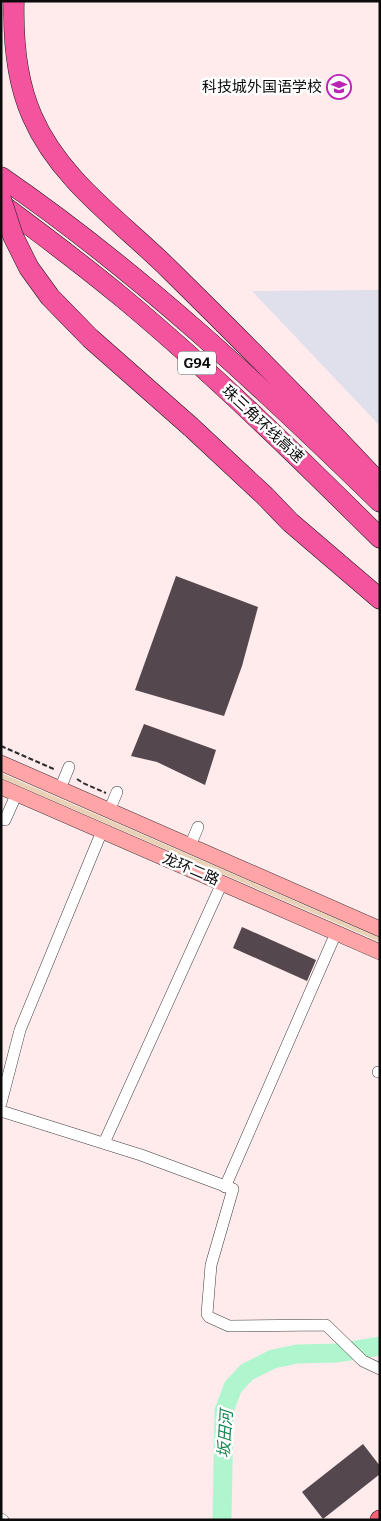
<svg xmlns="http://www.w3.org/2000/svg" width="381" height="1521" viewBox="0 0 381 1521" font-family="Bitter,'Noto Sans SC',serif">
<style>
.industrial{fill:#dfe0eb}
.green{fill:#e8d1b4}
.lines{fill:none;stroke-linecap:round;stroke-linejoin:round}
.river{stroke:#aff6cf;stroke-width:19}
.building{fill:#54484e}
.street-casing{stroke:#3e3e3e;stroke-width:12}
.secondary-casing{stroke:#2d2d2d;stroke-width:16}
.primary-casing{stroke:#1c1c1c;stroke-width:19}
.highway-casing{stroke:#1c1c1c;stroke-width:21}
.path{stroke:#2d2d2d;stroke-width:2;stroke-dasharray:5 2.5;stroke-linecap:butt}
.street{stroke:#fff;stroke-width:11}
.secondary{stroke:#ffa5a8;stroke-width:15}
.primary{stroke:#f9607a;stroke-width:18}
.highway{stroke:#f4539e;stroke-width:20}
.highway-bridge-casing{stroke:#1c1c1c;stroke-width:21;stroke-linecap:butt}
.highway-bridge{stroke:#f4539e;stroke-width:20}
.labels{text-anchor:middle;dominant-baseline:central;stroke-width:5;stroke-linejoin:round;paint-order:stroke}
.shield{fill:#fff;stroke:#545454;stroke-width:1}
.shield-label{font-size:14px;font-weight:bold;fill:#0b0b0b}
.poi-label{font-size:15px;fill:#0b0b0b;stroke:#fff;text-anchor:end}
.street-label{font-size:15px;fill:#0b0b0b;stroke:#fff}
.water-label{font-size:16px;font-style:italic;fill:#158750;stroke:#fff}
</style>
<rect width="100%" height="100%" fill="#ffeaec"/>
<path class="industrial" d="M380,290V426L252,291Z"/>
<path class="green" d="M1,773L380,938V942L1,778Z"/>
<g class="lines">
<path class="river" d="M222,1520L224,1411L233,1387L247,1372L273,1359L297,1354L338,1353L380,1346"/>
</g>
<g class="building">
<path d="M176,576L258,607L242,666L224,716L135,690Z"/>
<path d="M144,724L216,750L205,785L157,762L131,756Z"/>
<path d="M242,927L316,960L307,981L233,948Z"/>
<path d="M363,1444L380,1466V1474L323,1519L302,1492Z"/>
</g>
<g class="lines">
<defs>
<g id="street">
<path d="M60,789L69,767"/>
<path d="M109,811L117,792"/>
<path d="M5,820L17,793"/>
<path d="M190,846L198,827"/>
<path d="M378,1072H380"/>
<path d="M1,1103L20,1030L102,831"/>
<path d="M1,1111L141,1155L233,1189L211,1265L207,1314L209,1317L229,1326L326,1325L363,1361L380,1369"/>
<path d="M104,1143L222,883"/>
<path d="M225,1187L336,933"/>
<path d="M1,1519L3,1520"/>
</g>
<g id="secondary">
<path d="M1,763L380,929"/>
<path d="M1,787L380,952"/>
</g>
<path id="primary" d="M379,1520L380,1519"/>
<g id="highway">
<path d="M14,1C13,40 16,80 32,116C60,181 122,222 170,270C241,340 312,411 380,484"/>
<path d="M1,177C139,272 261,386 380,502"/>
<path d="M1,204C43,235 84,266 124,299C214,374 297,456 380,538"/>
<path d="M191,427L265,496L290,522L380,599"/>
</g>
</defs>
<use href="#street" class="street-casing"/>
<use href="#secondary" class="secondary-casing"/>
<use href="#primary" class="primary-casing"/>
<use href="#highway" class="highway-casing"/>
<g class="path">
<path d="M1,746L56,770"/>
<path d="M77,779L83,783L106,793"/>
</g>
<use href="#street" class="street"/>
<use href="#secondary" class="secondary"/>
<use href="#primary" class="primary"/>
<use href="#highway" class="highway"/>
<defs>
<path id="highway-bridge" d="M1,199L13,236L29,268L50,297L90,338L191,427"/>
</defs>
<use href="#highway-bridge" class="highway-bridge-casing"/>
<use href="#highway-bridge" class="highway-bridge"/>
</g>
<defs>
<symbol id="school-ring" viewBox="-11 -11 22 22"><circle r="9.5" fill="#fff" stroke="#bb24b6" stroke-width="1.5"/><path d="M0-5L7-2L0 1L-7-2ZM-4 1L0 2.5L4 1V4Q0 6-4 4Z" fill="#bb24b6"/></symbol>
</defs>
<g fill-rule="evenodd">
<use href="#school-ring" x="325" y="73" width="28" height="28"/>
</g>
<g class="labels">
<rect class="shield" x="178" y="351.5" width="38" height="23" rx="4"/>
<g class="shield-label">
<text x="197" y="363">G94</text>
</g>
<g class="poi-label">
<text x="322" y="87">科技城外国语学校</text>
</g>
<g class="street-label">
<text transform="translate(263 424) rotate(43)">珠三角环线高速</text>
<text transform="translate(191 869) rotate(23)">龙环二路</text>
</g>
<g class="water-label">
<text transform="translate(225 1434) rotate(-86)">坂田河</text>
</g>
</g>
<rect width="381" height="1521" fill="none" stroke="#0b0b0b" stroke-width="5"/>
</svg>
